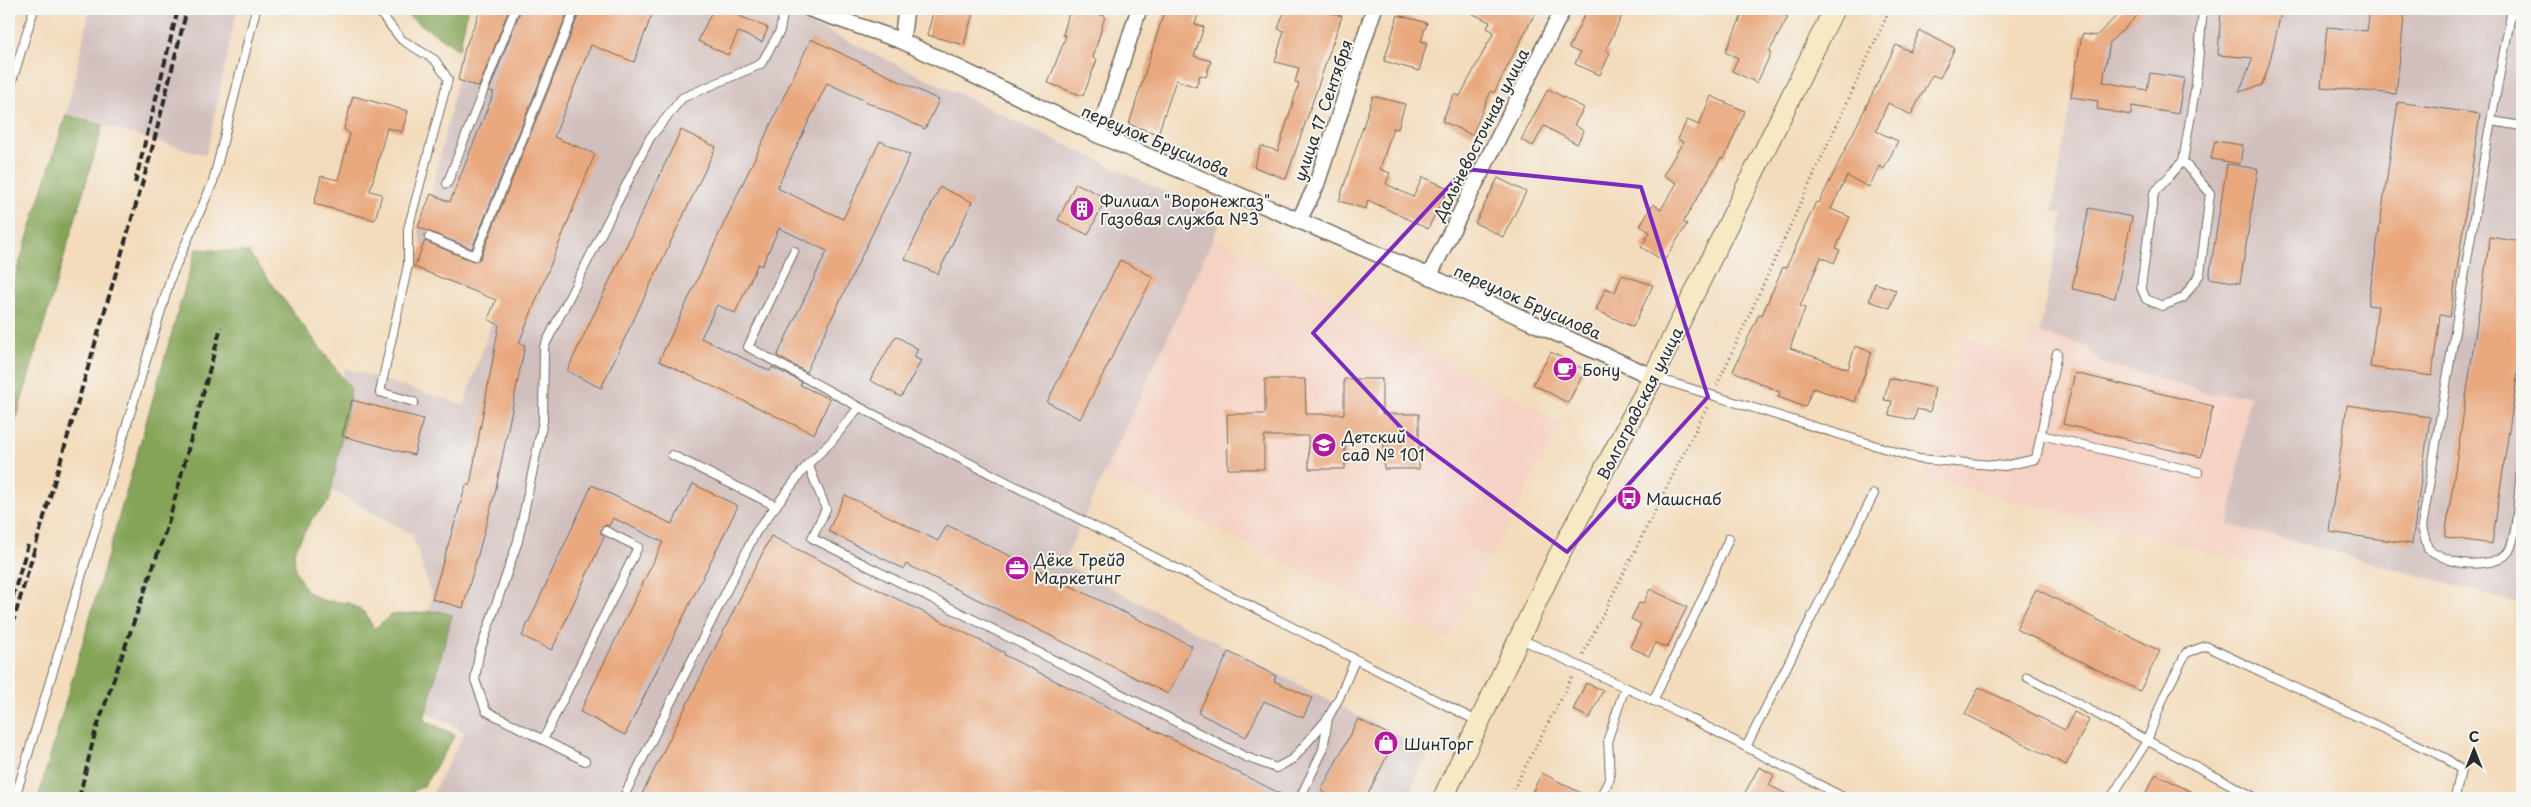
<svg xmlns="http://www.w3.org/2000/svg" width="2531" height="807" viewBox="0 0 2531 807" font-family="'Playpen Sans',sans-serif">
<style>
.built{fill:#f5d2c3}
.industrial{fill:#d1bfbd}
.forest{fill:#85a458;stroke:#586842}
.building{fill:#e9a87e}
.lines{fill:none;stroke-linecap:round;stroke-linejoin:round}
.service-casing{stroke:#71695d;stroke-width:10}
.minor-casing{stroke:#71695d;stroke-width:18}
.secondary-casing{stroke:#71695d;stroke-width:22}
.path{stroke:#71695d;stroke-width:3;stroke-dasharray:1 4;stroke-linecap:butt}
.service{stroke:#fff;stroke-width:8}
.minor{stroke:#fff;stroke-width:15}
.secondary{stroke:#f7e9c3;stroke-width:20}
.rail{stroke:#2b2b2b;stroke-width:4;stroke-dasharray:8 4;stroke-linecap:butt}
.marked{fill:none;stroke:#7b2cbf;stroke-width:4;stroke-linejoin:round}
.labels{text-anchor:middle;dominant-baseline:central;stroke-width:4;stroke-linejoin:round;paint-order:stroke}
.street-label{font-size:16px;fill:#2b2b2b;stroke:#f6f6f2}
.poi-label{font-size:16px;fill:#2b2b2b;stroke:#f6f6f2;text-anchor:start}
</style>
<rect width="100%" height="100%" fill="#f6f6f2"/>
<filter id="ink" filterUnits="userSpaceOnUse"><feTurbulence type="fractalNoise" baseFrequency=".02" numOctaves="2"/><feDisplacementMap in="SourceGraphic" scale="10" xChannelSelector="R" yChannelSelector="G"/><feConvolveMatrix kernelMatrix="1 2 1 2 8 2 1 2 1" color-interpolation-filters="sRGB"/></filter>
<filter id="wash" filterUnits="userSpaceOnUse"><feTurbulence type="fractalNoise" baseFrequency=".0096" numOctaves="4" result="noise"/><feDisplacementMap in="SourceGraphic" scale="20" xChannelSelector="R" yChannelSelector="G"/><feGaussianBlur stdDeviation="1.12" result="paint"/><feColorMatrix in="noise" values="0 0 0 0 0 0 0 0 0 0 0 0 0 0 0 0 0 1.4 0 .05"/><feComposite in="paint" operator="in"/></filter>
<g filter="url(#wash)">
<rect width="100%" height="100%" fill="#f3dbbb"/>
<g class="built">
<path d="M1209,234L1562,423L1447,640L1087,468Z"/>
<path d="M2030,331L2087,346L2100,362L2212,394L2250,395L2229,525L2282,538L2273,569L1925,477L1963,336L1990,348L2026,357Z"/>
</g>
<g class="industrial">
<path d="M90,9H237L206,155L66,115Z"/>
<path d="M481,9H780L1222,219L1063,563L1429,752L1407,798H430L465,732L398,697L432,599L413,535L315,481L345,368L464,405L546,160L490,298L414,267L422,247L418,227L431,194L465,48Z"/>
<path d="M2124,9H2522V604L2282,538L2229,525L2250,395L2212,394L2100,362L2086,346L2039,333L2063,214L2052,211L2082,34L2096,36Z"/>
</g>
<g class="forest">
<path d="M398,9H468L459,50Z"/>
<path d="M66,115L103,125L9,443V296Z"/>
<path d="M196,249L248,252L351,389L329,502L312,519L294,551L295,570L306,591L322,600L349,603L365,613L374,629L391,615L438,611L452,615L424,720L455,735L424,786L399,798H38Z"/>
</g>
<g id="blocks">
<g class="building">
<path d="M481,9H509L479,87L458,80L465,48Z"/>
<path d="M521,9H569L472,249L418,227L431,194L450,202L494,92L489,91Z"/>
<path d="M581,9H654L634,62L591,45L554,137L595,154L519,343L525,345L495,493L463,608L432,599L466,485H470L499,325L488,319L496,300L414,267L425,241L473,261L480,259Z"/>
<path d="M713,9H723L768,28L762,42L738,32L728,55L698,41Z"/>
<path d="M934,9H974L964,45L927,35Z"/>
<path d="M1070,9L1105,16L1093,58L1097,60L1083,96L1048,83L1066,36L1063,35Z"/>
<path d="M1165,9H1180L1198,15L1195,24L1204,27L1194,56L1211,61L1206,77L1200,75L1196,87L1176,80L1158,134L1129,124Z"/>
<path d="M1285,9H1317L1342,16L1286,179L1254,167L1261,146L1278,151L1299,83L1295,82L1299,68L1275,62L1284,31L1278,29Z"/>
<path d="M1463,9H1537L1494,93L1491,91L1472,135L1442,121L1454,94L1460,96L1494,32L1487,28L1490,22Z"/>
<path d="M1587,9H1625L1606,50L1610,53L1600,75L1575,64L1580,53L1569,48Z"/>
<path d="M1745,9H1772L1788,17L1769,52L1771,53L1757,83L1732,71L1738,58L1725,52Z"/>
<path d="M2124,9H2144L2110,42L2103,82L2147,90L2150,73L2184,78L2178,114L2132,106L2131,115L2097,109L2098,101L2071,97L2082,34L2096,36Z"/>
<path d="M2221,9H2282L2269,65L2262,85L2239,92L2253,58L2218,55Z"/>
<path d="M2370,9H2405L2396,94L2321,87L2327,27L2367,31Z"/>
<path d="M1398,15L1427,23L1421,41L1427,43L1419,71L1384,61Z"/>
<path d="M1920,31L1955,48L1940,78L1932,75L1911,115L1888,103L1876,131L1898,141L1884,169L1879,166L1869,187L1847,176L1831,209L1850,217L1836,248L1840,250L1834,263L1821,257L1800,306L1805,308L1790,348L1848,369L1855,346L1872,352L1855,402L1813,388L1805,407L1778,397L1780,392L1733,371L1759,314L1762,315L1783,267L1786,268L1816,202L1819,203L1896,45L1910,51Z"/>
<path d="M811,39L939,100L925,129L827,83L777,188L843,219L880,141L910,155L806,372L777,356L827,251L779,228L762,266L758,264L735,313L717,305L701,338L770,371L772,367L802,382L800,385L830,399L814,434L659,361Z"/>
<path d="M1548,89L1584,108L1574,125L1584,131L1577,144L1544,126L1533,146L1521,140Z"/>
<path d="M353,96L408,111L402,132L387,128L370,191L382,194L375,220L314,204L321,176L338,180L350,134L344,129Z"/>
<path d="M1373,96L1405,104L1398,129L1393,128L1380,169L1390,173L1386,184L1413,197L1423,177L1448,188L1428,229L1368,200L1366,209L1339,201Z"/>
<path d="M1711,96L1745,111L1724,159L1721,158L1683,222L1687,224L1664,261L1641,247L1650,232L1640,226L1653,204L1661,209L1677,183L1663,175L1683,142L1678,139L1687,120L1699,125Z"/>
<path d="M2398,102L2480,114L2450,317L2440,315L2432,376L2370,367L2378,306L2368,305Z"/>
<path d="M681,130L716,147L601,388L567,371Z"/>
<path d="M2215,141L2243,145L2240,164L2211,159Z"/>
<path d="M2227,164L2258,169L2240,283L2209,278Z"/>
<path d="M1498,178L1526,192L1503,237L1475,223Z"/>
<path d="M1076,183L1106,198L1088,235L1058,220Z"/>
<path d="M940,187L972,202L938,274L905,259Z"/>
<path d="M2089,208L2132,217L2115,298L2072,289Z"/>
<path d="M2490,237L2522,242V344L2492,544L2445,537Z"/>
<path d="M1120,260L1153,277L1080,419L1047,402Z"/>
<path d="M1622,275L1653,285L1633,327L1596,310L1606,288L1615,292Z"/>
<path d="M1875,283L1896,290L1890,308L1869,301Z"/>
<path d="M896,336L918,349L914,357L921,361L901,397L870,380Z"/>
<path d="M1551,352L1585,370L1568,403L1533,384Z"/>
<path d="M2075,373L2213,406L2201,457L2063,424Z"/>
<path d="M1889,378L1935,388L1930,412L1917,409L1914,420L1889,415L1892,401L1884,400Z"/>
<path d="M1265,379H1305L1306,414H1344V379H1382V414H1419V469H1384V435L1345,436V469H1309L1308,436H1264V469H1228L1227,414H1265Z"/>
<path d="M352,400L423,419L414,455L342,436Z"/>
<path d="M2347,405L2430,417L2412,544L2329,532Z"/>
<path d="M693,484L738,506L625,735L580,712L663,542L613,518L609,526L605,525L601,529V534L604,537L552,650L522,636L592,485L672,524Z"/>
<path d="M845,495L938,541L947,525L1192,646L1168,694L906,564L904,569L828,531Z"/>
<path d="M771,536L1005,653L1004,655L1289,798H640Z"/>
<path d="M1650,589L1687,607L1667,648L1656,643L1649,656L1630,647L1641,624L1631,619L1639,603L1643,604Z"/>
<path d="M2036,589L2160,651L2140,691L2016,629Z"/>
<path d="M1229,652L1276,676L1274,681L1312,698L1303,718L1264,701L1246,737L1198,713Z"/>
<path d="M1586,683L1603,690L1590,718L1573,710Z"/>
<path d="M1979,687L2065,730L2074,712L2089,720L2066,765L1965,714Z"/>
<path d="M1358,719L1396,738L1366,798H1335L1321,791Z"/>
<path d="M1759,767L1774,775L1769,785L1794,798H1742Z"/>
<path d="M1542,773L1591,798H1529Z"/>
<path d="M2156,774L2204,798H2143Z"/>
</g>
</g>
</g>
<g filter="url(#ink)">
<use href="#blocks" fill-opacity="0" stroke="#71695d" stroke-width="1"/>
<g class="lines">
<defs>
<g id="service">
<path d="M377,9L402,40L435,60L448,79L408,229V265L380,392L414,402"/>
<path d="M2512,9L2486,147L2422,527L2428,549C2446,560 2461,566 2482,563C2492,562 2503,560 2509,551C2518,536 2519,480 2522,460"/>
<path d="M9,91L34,9"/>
<path d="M2491,121L2522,126"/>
<path d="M2183,161L2210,193L2200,274L2183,298L2162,306L2146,299L2141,287L2154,193L2183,161L2196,84L2203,9"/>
<path d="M447,184L515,9"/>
<path d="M429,237L475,256L575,9"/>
<path d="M794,251L748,347L859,407"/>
<path d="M1653,377L1919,459L2004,466L2036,459L2057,353"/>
<path d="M2041,435L2198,472"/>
<path d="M672,455L776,506"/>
<path d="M808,464L826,509L812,538L1246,757L1276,768L1293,759L1328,718"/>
<path d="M1521,639L1680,713L1845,798"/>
<path d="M2027,677L2256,798"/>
<path d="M1653,701L1700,604L1729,538"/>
<path d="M543,740L638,547L606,531"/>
<path d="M1746,747L1874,494"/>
<path d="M585,761L486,711L475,680L479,654L518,541L543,421L544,347L650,138L682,98L761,64L780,31L784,9"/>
<path d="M15,798L171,277L213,182L256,9"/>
<path d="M623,798L756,532L808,464L831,442L859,407L1479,722"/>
<path d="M1300,798L1323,750L1328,718L1339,698L1355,660"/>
<path d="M1600,798L1610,778L1608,739L1625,687"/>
<path d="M2111,798L2147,741L2164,696L2186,653L2206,646L2446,758L2461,770L2455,798"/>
</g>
<g id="minor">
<path d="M810,9L902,41L1098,135L1429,276L1653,377"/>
<path d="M902,41L906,9"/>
<path d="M1098,135L1139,9"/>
<path d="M1299,220L1316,186L1374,9"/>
<path d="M1429,276L1563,9"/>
</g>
<path id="secondary" d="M1443,798L1558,557L1653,377L1834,9"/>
</defs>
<use href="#service" class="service-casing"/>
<use href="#minor" class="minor-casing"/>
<use href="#secondary" class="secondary-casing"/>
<g class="path">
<path d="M1717,385L1890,9"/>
<path d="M1583,654L1707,407"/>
<path d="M1509,798L1573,675"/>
</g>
<use href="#service" class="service"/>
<use href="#minor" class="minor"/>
<use href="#secondary" class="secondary"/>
<g class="rail">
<path d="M135,183L178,9"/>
<path d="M9,609L28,545"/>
<path d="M9,636L150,157L187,9"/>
<path d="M79,798L95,733L168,524L221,327"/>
</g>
</g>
</g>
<path class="marked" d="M1465,169L1641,187L1708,397L1567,552L1405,432L1313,333Z"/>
<defs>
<symbol id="building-disc" viewBox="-11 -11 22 22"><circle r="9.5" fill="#b5179e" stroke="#f6f6f2"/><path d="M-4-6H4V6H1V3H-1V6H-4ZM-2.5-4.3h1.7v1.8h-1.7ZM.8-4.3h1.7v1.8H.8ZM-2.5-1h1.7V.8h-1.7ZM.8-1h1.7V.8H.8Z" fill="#fff"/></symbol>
<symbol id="cafe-disc" viewBox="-11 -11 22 22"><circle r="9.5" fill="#b5179e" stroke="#f6f6f2"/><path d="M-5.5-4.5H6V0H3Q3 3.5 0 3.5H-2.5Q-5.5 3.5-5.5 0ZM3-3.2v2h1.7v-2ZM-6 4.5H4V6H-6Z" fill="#fff"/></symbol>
<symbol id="school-disc" viewBox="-11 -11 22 22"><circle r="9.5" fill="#b5179e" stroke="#f6f6f2"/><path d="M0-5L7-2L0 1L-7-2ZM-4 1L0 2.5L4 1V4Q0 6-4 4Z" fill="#fff"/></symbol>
<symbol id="bus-disc" viewBox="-11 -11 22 22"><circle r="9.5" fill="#b5179e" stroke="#f6f6f2"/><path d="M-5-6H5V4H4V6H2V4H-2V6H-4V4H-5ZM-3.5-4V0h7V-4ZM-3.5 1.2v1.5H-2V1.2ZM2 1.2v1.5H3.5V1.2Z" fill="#fff"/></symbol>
<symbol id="office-disc" viewBox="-11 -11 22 22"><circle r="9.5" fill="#b5179e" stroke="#f6f6f2"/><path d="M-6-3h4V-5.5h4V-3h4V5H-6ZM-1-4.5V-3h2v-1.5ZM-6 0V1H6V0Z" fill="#fff"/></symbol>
<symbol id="shop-disc" viewBox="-11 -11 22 22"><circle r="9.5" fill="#b5179e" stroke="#f6f6f2"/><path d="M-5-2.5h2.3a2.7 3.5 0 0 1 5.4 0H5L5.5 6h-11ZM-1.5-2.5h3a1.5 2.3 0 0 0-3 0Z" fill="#fff"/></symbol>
</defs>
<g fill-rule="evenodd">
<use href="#building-disc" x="1068" y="195" width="28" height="28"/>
<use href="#cafe-disc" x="1551" y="355" width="28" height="28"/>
<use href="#school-disc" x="1310" y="431" width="28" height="28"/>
<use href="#bus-disc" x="1615" y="484" width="28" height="28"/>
<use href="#office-disc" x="1003" y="554" width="28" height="28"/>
<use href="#shop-disc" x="1372" y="729" width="28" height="28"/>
</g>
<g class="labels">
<g class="street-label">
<text transform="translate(1322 110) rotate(-71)">улица 17 Сентября</text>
<text transform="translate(1480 134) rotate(-63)">Дальневосточная улица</text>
<text transform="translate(1156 140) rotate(23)">переулок Брусилова</text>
<text transform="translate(1528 301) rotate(24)">переулок Брусилова</text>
<text transform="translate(1639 403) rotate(-63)">Волгоградская улица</text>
</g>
<g class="poi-label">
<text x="1100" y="200">Филиал "Воронежгаз"<tspan x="1100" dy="18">Газовая служба №3</tspan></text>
<text x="1582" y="369">Бону</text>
<text x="1342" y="436">Детский<tspan x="1342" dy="18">сад № 101</tspan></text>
<text x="1646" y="498">Машснаб</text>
<text x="1034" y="559">Дёке Трейд<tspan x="1034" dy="18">Маркетинг</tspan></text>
<text x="1404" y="743">ШинТорг</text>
</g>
</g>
<rect width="2531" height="807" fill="none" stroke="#f6f6f2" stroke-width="30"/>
<g transform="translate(2474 750)" stroke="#f6f6f2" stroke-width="4" paint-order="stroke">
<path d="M0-4L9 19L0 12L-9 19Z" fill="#2b2b2b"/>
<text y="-8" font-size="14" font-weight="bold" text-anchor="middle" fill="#2b2b2b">С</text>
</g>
</svg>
